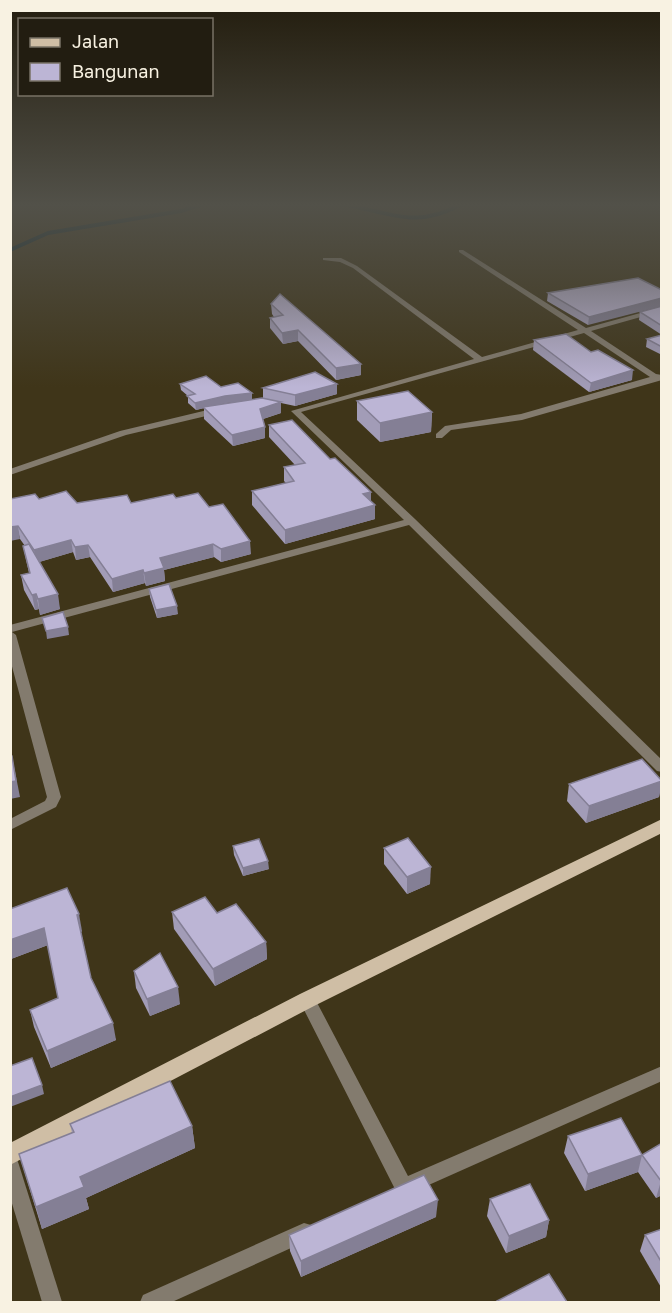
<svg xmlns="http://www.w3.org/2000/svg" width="672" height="1313" viewBox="0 0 672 1313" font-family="'Golos Text',sans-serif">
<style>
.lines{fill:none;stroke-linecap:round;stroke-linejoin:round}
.stream{stroke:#022331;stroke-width:4}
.minor{fill:#837b6e;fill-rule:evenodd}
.primary{fill:#cfbea5;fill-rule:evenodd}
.wall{fill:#a29cb7;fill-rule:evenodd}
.shaded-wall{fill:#847f95}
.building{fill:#bcb5d5;stroke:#847f95;stroke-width:1.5}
</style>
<rect width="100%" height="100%" fill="#3f3519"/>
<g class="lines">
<g class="stream">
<path d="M342,204C389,212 415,230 462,204"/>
<path d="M593,204H597"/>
<path d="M10,250L48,233L181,211L203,204"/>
</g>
<g class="minor">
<path d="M459,250H463L586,328L662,307V311L591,331L656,374L662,375V380L522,420L451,430L442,438H436V434L445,426L521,414L650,377L584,333L301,412L415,519L662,760V772L657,771L409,525L12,632L16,635L61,797L56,807L10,830V819L45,801L47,797L10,659V625L404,520L291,411L474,359L353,268L340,262L323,260V258H341L357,266L482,357L578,330L459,252Z"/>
<path d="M220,407L223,408V412L126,435L10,475V469L120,431Z"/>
<path d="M307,993L313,995L408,1176L662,1066V1081L404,1196L397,1193L299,1000L301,995Z"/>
<path d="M10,1157L17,1159L19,1165L62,1302H42L10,1197Z"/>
<path d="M304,1223L311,1225L314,1232L311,1239L172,1302H140L143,1295Z"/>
</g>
<path class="primary" d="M662,819V833L314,1006L10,1165V1143L300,994Z"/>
</g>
<g class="wall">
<path d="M638,278L588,325L547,301L548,293Z"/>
<path d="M271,304L361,364V375L336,380L298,341L283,344L270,328V318L274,317L272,314Z"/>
<path d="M662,306V335L639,320L640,312Z"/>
<path d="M662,335V355L646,347L647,339Z"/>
<path d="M534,340L632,380L589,392L533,350Z"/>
<path d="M180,384L221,387L252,393V400L263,398V388L337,394L295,406L281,403V413L263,419L265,427V438L233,446L204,419V408L196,410L188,403V396L181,390ZM250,400L213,406L225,403Z"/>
<path d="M357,401L432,412L431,432L380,442L357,420Z"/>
<path d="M269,425L330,459L371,492V502L375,505V519L285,544L252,505V491L286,483L284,481V467L295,465L269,437Z"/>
<path d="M176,498L209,507L251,554L221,562L214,557L164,570L165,581L146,586L145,583L113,592L90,557L76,560L73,552L39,562L60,609L40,615L39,609L35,610L24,590L21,575L29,573L23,546H25L20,539L10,499H39L77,503H131Z"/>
<path d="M149,589L178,614L157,618L150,597Z"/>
<path d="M662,780L659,797L586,823L567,801L569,784Z"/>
<path d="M233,846L269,869L243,876L234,855Z"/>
<path d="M384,848L430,884L407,894L384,864Z"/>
<path d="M10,909L82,931L81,932L91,978L116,1040L51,1068L34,1027L30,1010L58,998L48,945L11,959Z"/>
<path d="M172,912L217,913L266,942L267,959L215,986L174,929Z"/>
<path d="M134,971L180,1004L150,1016L136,988Z"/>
<path d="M70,1124L192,1126L195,1148L86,1198L89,1209L42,1229L19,1154L72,1133Z"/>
<path d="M568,1136L642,1155L662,1143V1195L656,1198L638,1172L585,1191L564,1153Z"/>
<path d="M490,1199L549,1220L546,1237L506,1253L487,1216Z"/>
<path d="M436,1217L301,1277L290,1251L289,1235Z"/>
<path d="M662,1229V1289L640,1251L645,1235Z"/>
</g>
<g class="shaded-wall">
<path d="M662,298V306L588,325L589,317Z"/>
<path d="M298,330V341L283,344L282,333Z"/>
<path d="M361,364V375L336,380V368Z"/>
<path d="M633,370L632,380L589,392L591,383Z"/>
<path d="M337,384V394L295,406V395Z"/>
<path d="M252,393V400L225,403L196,410L195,403L225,396Z"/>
<path d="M281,402V413L260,420V409Z"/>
<path d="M432,412L431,432L380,442V423Z"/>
<path d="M265,427V438L233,446L232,435Z"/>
<path d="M371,492V505L363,494Z"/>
<path d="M375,505V519L285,544V530Z"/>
<path d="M18,526L20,539L10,541V527Z"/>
<path d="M71,540L73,552L36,563L34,550Z"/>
<path d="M250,541L251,554L221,562V549Z"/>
<path d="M213,544L214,557L164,570L165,581L146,586L144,573L160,558Z"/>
<path d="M88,545L90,557L76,560L75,547Z"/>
<path d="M143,570L145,583L113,592L112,579Z"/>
<path d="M36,594L39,609L35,610L32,595Z"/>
<path d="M58,594L60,609L40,615L38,599Z"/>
<path d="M177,606L178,614L157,618L156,610Z"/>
<path d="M68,627L69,635L47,639L46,631Z"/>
<path d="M12,756L20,797L10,799V782Z"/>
<path d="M662,781L659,797L586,823L589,806Z"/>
<path d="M268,861L269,869L243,876V868Z"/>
<path d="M431,867L430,884L407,894V877Z"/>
<path d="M79,914L82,931L80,932L77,915Z"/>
<path d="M44,928L48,945L11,959L10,940Z"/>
<path d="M266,942L267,959L215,986L213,969Z"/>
<path d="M178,987L180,1004L150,1016L147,999Z"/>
<path d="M113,1023L116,1040L51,1068L47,1051Z"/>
<path d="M42,1085L44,1094L10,1107V1097Z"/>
<path d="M192,1126L195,1148L86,1198L89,1209L42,1229L36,1207L80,1177Z"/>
<path d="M642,1155L638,1172L585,1191L588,1174Z"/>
<path d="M661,1181L662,1195L656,1198Z"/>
<path d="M438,1200L436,1217L301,1277V1261Z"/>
<path d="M549,1220L546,1237L506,1253L509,1236Z"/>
</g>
<g class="building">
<path d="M638,278L662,290V298L589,317L548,293Z"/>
<path d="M280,294L361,364L336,368L298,330L282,333L270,318L283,315L271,304Z"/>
<path d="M662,306V326L640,312Z"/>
<path d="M566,334L591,352L598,350L633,370L591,383L534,340Z"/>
<path d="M662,335V347L647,339Z"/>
<path d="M315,372L337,384L295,395L263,388Z"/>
<path d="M206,376L221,387L238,383L252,393L225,396L195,403L187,396L195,394L180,384Z"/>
<path d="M408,391L432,412L380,423L357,401Z"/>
<path d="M262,398L281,402L260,409L265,427L232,435L203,407Z"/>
<path d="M292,420L330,459L335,458L371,492L363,494L375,505L285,530L252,491L294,481L284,467L305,463L269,425Z"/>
<path d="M66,491L77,503L127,495L131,503L173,494L176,498L198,493L209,507L223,504L250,541L221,549L213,544L160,558L164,568L144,573L143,570L112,579L88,545L75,547L71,540L34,550L18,526L10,527V499L35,494L39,499Z"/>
<path d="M29,544L58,594L38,599L36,594L32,595L21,575L30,573L23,546Z"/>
<path d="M169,584L177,606L156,610L149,589Z"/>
<path d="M63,612L68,627L46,631L42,618Z"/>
<path d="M10,756H12L16,781L10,782Z"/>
<path d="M642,759L662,781L589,806L569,784Z"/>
<path d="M408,838L431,867L407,877L384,848Z"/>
<path d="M259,839L268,861L243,868L233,846Z"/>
<path d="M67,888L79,914L77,915L91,978L113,1023L47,1051L30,1010L58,998L44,928L10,940V909Z"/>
<path d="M205,897L217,913L236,904L266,942L213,969L172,912Z"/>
<path d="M160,953L178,987L147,999L134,971Z"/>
<path d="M32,1058L42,1085L10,1097V1066Z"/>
<path d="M170,1081L192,1126L80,1177L84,1187L36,1207L19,1154L74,1132L70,1124Z"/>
<path d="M621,1118L642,1155L588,1174L568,1136Z"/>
<path d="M662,1143V1181H661L642,1155Z"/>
<path d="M424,1175L438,1200L301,1261L289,1235Z"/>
<path d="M530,1184L549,1220L509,1236L490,1199Z"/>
<path d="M662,1229V1263L645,1235Z"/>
<path d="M549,1274L567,1302H498L497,1301Z"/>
</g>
<linearGradient id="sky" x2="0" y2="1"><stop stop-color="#231d0e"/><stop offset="0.53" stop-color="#525149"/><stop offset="1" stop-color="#525149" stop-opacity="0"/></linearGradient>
<rect width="672" height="387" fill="url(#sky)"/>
<rect width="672" height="1313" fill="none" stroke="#f8f2e2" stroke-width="24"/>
<rect x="18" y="18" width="195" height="78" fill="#221d11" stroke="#787265" stroke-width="1.5"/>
<rect x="30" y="38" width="30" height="9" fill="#cfbea5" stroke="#787265" stroke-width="1.5"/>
<text x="72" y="48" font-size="18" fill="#f8f2e2">Jalan</text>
<rect x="30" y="63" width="30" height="18" fill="#bcb5d5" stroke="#787265" stroke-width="1.5"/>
<text x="72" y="78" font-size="18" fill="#f8f2e2">Bangunan</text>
</svg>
